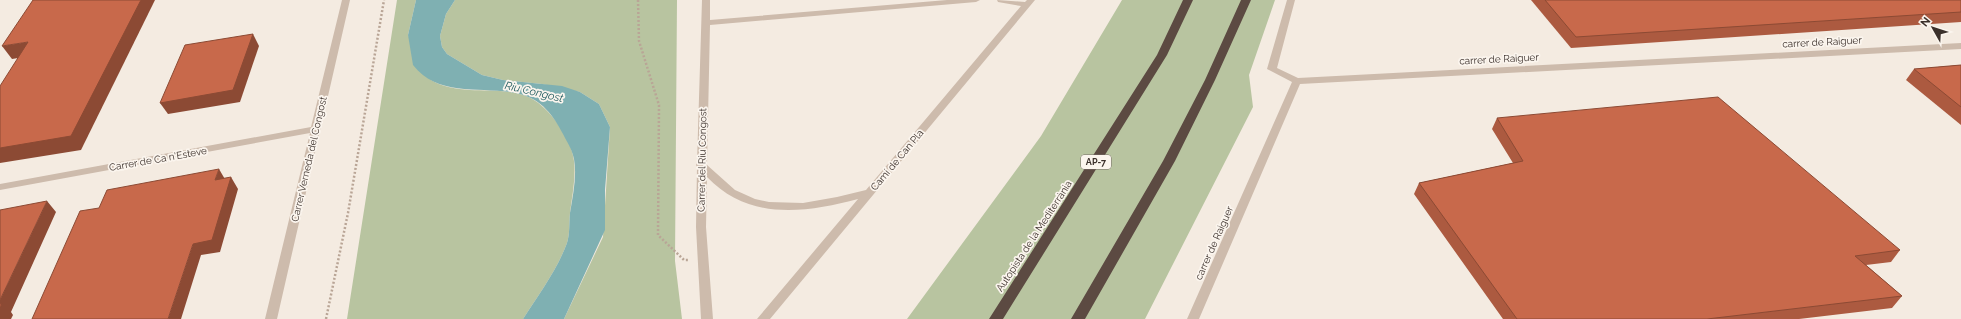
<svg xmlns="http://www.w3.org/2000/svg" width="1961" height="319" viewBox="0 0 1961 319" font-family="Raleway,sans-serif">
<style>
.green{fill:#b8c4a0}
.water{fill:#7fb0b2}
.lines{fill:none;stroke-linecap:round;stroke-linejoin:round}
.path{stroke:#b9a596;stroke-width:2.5;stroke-dasharray:2 2;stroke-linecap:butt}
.minor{fill:#cdbbac;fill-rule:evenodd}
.highway{fill:#5c4a42;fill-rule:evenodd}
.wall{fill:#ac5a40}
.shaded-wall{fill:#8c4a34}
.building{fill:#c8694b;stroke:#8c4a34}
.labels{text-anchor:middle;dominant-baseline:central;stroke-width:3.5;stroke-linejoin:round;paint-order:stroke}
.shield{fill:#fbf5ee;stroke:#756b66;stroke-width:1}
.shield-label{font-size:9px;font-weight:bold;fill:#3b302b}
.street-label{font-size:10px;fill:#3b302b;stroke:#fbf5ee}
.water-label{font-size:11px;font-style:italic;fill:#1f5a5e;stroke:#fbf5ee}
</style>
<rect width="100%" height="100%" fill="#f4ebe1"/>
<g class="green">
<path d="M397,0H416L408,35L431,80C460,97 496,85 526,96C548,104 572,139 574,161C576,178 572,196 570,213C569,222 570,234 567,243C557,270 539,294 523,319H347Z"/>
<path d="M455,0H677L675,261L682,319H564L603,237L610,127L599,104L580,92L542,84L503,80L482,75L447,54L442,47L440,36L446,14Z"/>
<path d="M1122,0H1275L1249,75L1253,107L1145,319H907L1041,136Z"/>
</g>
<path class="water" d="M416,0H455L446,14L440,36L442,47L447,54L482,75L503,80L562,86L580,92L599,104L610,127L605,190V230L564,319H523C539,294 557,270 567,243C570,234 569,222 570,213C573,195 577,176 574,159C572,149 567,142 563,134C553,115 542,100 520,94C485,85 439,99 413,65L408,35Z"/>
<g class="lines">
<g class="path">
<path d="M638,0L639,41L659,105L658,235L684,260H689"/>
<path d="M326,319L348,213L384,0"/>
</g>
<g class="minor">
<path d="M342,0H350L277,319H265L310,133L0,190V184L311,127Z"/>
<path d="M702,0H710V20L947,0H980L976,2L710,25L707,165L735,190L755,199L769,202L803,203L837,197L866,190L1021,6L998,2L997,0L1025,2L1027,0H1035L770,319H757L858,199C805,213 749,221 707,177L706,227L713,319H701L696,227L697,167L696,165L697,163Z"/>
<path d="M1287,0H1295L1277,68L1298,78L1961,43V49L1300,84L1199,319H1187L1292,82L1267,69Z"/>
</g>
<g class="highway">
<path d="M1183,0H1193L1167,55L1003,319H989L1157,55Z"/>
<path d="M1241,0H1251L1215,80L1175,161L1085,319H1071L1163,161L1205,80Z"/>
</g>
</g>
<g class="wall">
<path d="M1531,0H1961V22L1571,48Z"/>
<path d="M1961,65V125L1906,80L1914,69Z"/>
<path d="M1497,118L1900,250L1891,262L1866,265L1902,296L1892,308L1799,319H1503L1414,194L1419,183L1513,163L1492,129Z"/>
</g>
<g class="shaded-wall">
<path d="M141,0H155L81,150L0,163V148Z"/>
<path d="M253,34L259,46L240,102L168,114L160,103Z"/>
<path d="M28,42L37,55L12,59L2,46Z"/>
<path d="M219,169L226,181L215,180Z"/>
<path d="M231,177L238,189L220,252L201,255L181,319H168L193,244Z"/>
<path d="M47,201L56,212L11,312L13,315L11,319H0V300Z"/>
</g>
<g class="building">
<path d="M33,0H141L71,136L0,148V86L28,42L2,46Z"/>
<path d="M1545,0H1961V12L1576,37Z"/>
<path d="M253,34L233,90L160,103L185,45Z"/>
<path d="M1961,65V107L1914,69Z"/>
<path d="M1718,97L1900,250L1855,256L1902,296L1707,319H1517L1419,183L1523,161L1497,118Z"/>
<path d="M219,169L215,180L231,177L212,240L193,244L168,319H32L80,211L99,208L107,190Z"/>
<path d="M47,201L0,300V210Z"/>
<path d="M2,303L0,309V304Z"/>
</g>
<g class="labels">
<rect class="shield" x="1081" y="155" width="30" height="14" rx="3"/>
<g class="shield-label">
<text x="1096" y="162">AP-7</text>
</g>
<g class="street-label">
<text transform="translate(1822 42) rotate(-3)">carrer de Raiguer</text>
<text transform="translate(1499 59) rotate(-3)">carrer de Raiguer</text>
<text transform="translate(158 159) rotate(-10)">Carrer de Ca n'Esteve</text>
<text transform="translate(309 159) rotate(-77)">Carrer Verneda del Congost</text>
<text transform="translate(702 160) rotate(-89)">Carrer del Riu Congost</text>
<text transform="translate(897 160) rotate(-50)">Camí de Can Pla</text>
<text transform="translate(1034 236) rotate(-57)">Autopista de la Mediterrània</text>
<text transform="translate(1214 243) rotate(-66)">carrer de Raiguer</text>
</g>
<g class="water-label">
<text transform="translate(534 92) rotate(13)">Riu Congost</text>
</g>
</g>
<g transform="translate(1933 28) rotate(309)" stroke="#fbf5ee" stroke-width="3" paint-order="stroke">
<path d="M0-3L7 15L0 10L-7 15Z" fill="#3b302b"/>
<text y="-6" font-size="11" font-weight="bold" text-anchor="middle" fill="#3b302b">N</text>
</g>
</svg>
